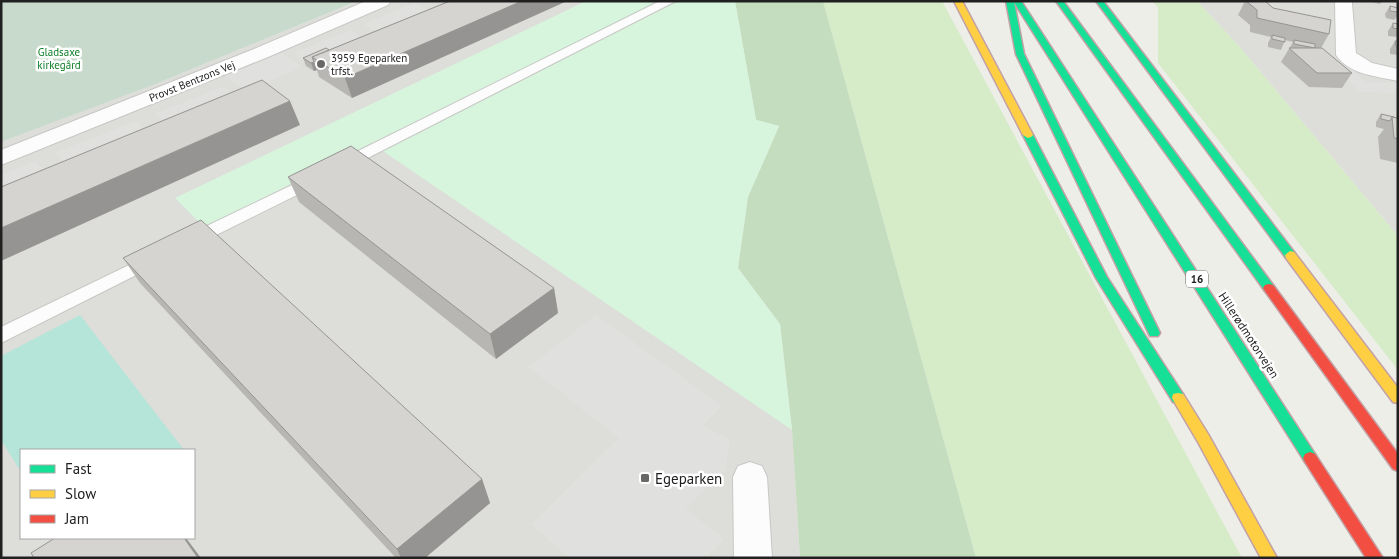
<svg xmlns="http://www.w3.org/2000/svg" width="1399" height="559" font-family="'PT Sans',sans-serif">
	<rect width="100%" height="100%" fill="#eeeee9"/>
	<!-- residential -->
	<g fill="#ddddda" fill-rule="evenodd">
		<path d="M357,1H735L780,324L792,430L800,558H1V142L153,85ZM21,450H194V538H21Z"/>
		<path d="M1197,1H1398V236L1239,46Z"/>
	</g>
	<!-- grass -->
	<g fill="#d6ebc8">
		<path d="M823,1H942L1242,558H976Z"/>
		<path d="M1152,1H1197L1239,46L1398,236V370L1158,63V7Z"/>
	</g>
	<!-- forest -->
	<path fill="#c5ddbf" d="M735,1H823L976,558H800L792,430L780,324L738,268L748,197L779,126L756,120Z"/>
	<!-- cemetery -->
	<path fill="#c8dacb" d="M1,1H357L153,85L1,142Z"/>
	<!-- park -->
	<path fill="#d7f4dc" d="M586,1H735L756,120L779,126L748,197L738,268L780,324L792,430L371,143L205,228L175,198Z"/>
	<!-- pitch -->
	<path fill="#b5e5d8" d="M80,315L184,450H21V472L1,440V356Z"/>
	<!-- parking -->
	<g fill="#e0e0de">
		<path d="M415,3L439,16L388,38L363,24Z"/>
		<path d="M351,30L374,45L318,69L293,53Z"/>
		<path d="M282,53L302,67L247,91L226,76Z"/>
		<path d="M1323,57L1339,58L1366,82L1398,83V93L1360,92Z"/>
		<path d="M224,86L246,103L175,133L154,114Z"/>
		<path d="M136,121L157,141L77,174L55,153Z"/>
		<path d="M36,161L56,183L1,206V175Z"/>
		<path d="M596,315L722,406L703,426L730,440L725,470L686,509L724,539L709,555L711,558H569L531,524L619,438L528,367Z"/>
	</g>
	<g fill="none" stroke-linecap="round" stroke-linejoin="round">
		<!-- lane casing -->
		<g stroke="#c7c7c5" stroke-width="2">
			<g id="lane">
				<path d="M660,1H676L346,169H334L332,166L334,163Z"/>
				<path d="M315,174L321,175L323,179L321,183L196,245L190,247L184,245L181,241L184,237Z"/>
				<path d="M154,253L160,255L163,259L160,263L1,343V327Z"/>
			</g>
		</g>
		<!-- street casing -->
		<g stroke="#c7c7c5" stroke-width="2">
			<g id="street">
				<path d="M366,1H391L388,5L268,57L1,165V150L254,49Z"/>
				<path d="M1335,1H1351L1352,3L1356,53L1372,63L1398,69V81C1376,76 1350,75 1336,55Z"/>
				<path d="M750,462L762,466L767,477L772,558H734L733,477L738,466Z"/>
			</g>
		</g>
		<!-- fast casing -->
		<g stroke="#c3a1a5" stroke-width="3">
			<g id="fast">
				<path d="M1006,1H1021L1315,454L1317,458L1315,462L1310,464L1305,462L1014,2L1024,54L1160,333L1158,336H1150L1016,54Z"/>
				<path d="M1056,1H1063L1273,285L1275,288L1273,291H1265Z"/>
				<path d="M1096,1H1103L1294,252L1295,255L1294,258H1286Z"/>
				<path d="M1028,132L1033,135L1107,277L1183,394L1184,398L1183,402L1178,403L1173,402L1096,278L1023,135Z"/>
			</g>
		</g>
		<!-- slow casing -->
		<g stroke="#c3a1a5" stroke-width="3">
			<g id="slow">
				<path d="M954,1H962L1033,135L1031,137L1028,138L1023,135Z"/>
				<path d="M1290,251L1294,252L1398,388V403L1393,402L1286,258L1285,255Z"/>
				<path d="M1178,393L1183,394L1208,434L1277,558H1261L1198,442L1172,398L1173,394Z"/>
			</g>
		</g>
		<!-- jam casing -->
		<g stroke="#c3a1a5" stroke-width="3">
			<g id="jam">
				<path d="M1269,284L1273,285L1398,454V471L1393,469L1265,291L1263,288L1265,285Z"/>
				<path d="M1310,452L1315,454L1383,558H1366L1305,462L1303,458L1305,454Z"/>
			</g>
		</g>
		<!-- lane -->
		<use href="#lane" fill="#fcfcfc" fill-rule="evenodd"/>
		<!-- street -->
		<use href="#street" fill="#fcfcfc" fill-rule="evenodd"/>
		<!-- fast -->
		<use href="#fast" fill="#16e098" fill-rule="evenodd"/>
		<!-- slow -->
		<use href="#slow" fill="#ffcf43" fill-rule="evenodd"/>
		<!-- jam -->
		<use href="#jam" fill="#f24e42" fill-rule="evenodd"/>
	</g>
	<!-- wall -->
	<g fill="#b7b6b3">
		<path d="M450,1H567L352,98L319,77L317,70L314,71L306,66L303,58L329,50Z"/>
		<path d="M1245,1H1265L1273,8L1329,34L1321,48L1352,73L1342,88L1309,87L1281,62L1293,42L1285,40L1281,50L1268,47V43L1271,37L1250,32V25L1238,15Z"/>
		<path d="M1368,1H1382L1380,4Z"/>
		<path d="M1390,6L1398,8V15L1394,20L1386,18L1385,14Z"/>
		<path d="M1393,23L1398,24V36L1397,37L1388,36V31Z"/>
		<path d="M1395,41H1398V55L1390,54V49Z"/>
		<path d="M1381,114L1398,118V163L1380,159L1378,137L1384,129L1376,127V122Z"/>
		<path d="M288,177L554,288L558,313L496,359L299,202Z"/>
		<path d="M123,258L482,479L490,503L425,558H396L140,283Z"/>
	</g>
	<!-- shaded-wall -->
	<g fill="#959492">
		<path d="M522,1H567L352,98L345,78Z"/>
		<path d="M314,62L317,70L314,71L311,63Z"/>
		<path d="M290,101L300,125L1,261V228Z"/>
		<path d="M554,288L558,313L496,359L490,334Z"/>
		<path d="M482,479L490,503L425,558H401L397,549Z"/>
		<path d="M184,538H186L201,558H198Z"/>
	</g>
	<!-- building -->
	<g fill="#d5d4d0" stroke="#959492">
		<path d="M450,1H522L345,78L312,57Z"/>
		<path d="M1246,1H1265L1273,8L1331,20L1329,34L1257,18V10Z"/>
		<path d="M1390,6L1398,8V12L1390,11Z"/>
		<path d="M1393,23L1398,24V29L1393,28Z"/>
		<path d="M1272,35L1285,38V42L1272,39Z"/>
		<path d="M1294,40L1315,44V48L1294,44Z"/>
		<path d="M1395,41H1398V47L1396,46Z"/>
		<path d="M326,48L329,50L312,57L314,62L311,63L303,58Z"/>
		<path d="M1289,48H1322L1352,73H1317Z"/>
		<path d="M262,80L290,101L1,228V187Z"/>
		<path d="M1381,114L1394,117H1392L1390,121L1381,119Z"/>
		<path d="M1392,117L1398,118V139L1394,138Z"/>
		<path d="M351,146L554,288L490,334L288,177Z"/>
		<path d="M201,220L482,479L397,549L123,258Z"/>
		<path d="M55,538H184L198,558H34L31,553Z"/>
	</g>
	<!-- markers -->
	<g fill="#686866" stroke="#fff" stroke-width="2">
		<circle cx="321" cy="64" r="5"/>
		<rect x="640" y="473" width="10" height="10" rx="2.5"/>
	</g>
	<g text-anchor="middle" dominant-baseline="central" stroke-width="5" stroke-linejoin="round" paint-order="stroke">
		<!-- far-park labels -->
		<g font-size="11" fill="#0d7f28" stroke="#fff">
			<text x="59" y="52">Gladsaxe<tspan x="59" dy="13">kirkegård</tspan></text>
		</g>
		<!-- far-poi labels -->
		<g font-size="11" fill="#202020" stroke="#fff" text-anchor="start">
			<text x="331" y="58">3959 Egeparken<tspan x="331" dy="13">trfst.</tspan></text>
		</g>
		<!-- far-street labels -->
		<g font-size="11" fill="#202020" stroke="#fff">
			<text transform="translate(192 81) rotate(-22)">Provst Bentzons Vej</text>
		</g>
		<!-- shield labels -->
		<rect fill="#fff" stroke="#636363" stroke-width="1" x="1186" y="270.5" width="22" height="17" rx="4"/>
		<g font-size="11" font-weight="bold" fill="#202020">
			<text x="1197" y="279">16</text>
		</g>
		<!-- street labels -->
		<g font-size="12" fill="#202020" stroke="#fff">
			<text transform="translate(1249 335) rotate(57)">Hillerødmotorvejen</text>
		</g>
		<!-- near-poi labels -->
		<g font-size="15" fill="#202020" stroke="#fff" text-anchor="start">
			<text x="655" y="478">Egeparken</text>
		</g>
	</g>
	<!-- border -->
	<rect width="1399" height="559" fill="none" stroke="#202020" stroke-width="5"/>
	<!-- legend -->
	<rect x="20" y="449" width="175" height="90" fill="#ffffff" stroke="#a6a6a6"/>
	<rect x="30" y="465" width="25" height="8" fill="#16e098" stroke="#a6a6a6"/>
	<text x="65" y="474" font-size="15" fill="#202020">Fast</text>
	<rect x="30" y="490" width="25" height="8" fill="#ffcf43" stroke="#a6a6a6"/>
	<text x="65" y="499" font-size="15" fill="#202020">Slow</text>
	<rect x="30" y="515" width="25" height="8" fill="#f24e42" stroke="#a6a6a6"/>
	<text x="65" y="524" font-size="15" fill="#202020">Jam</text>
</svg>
